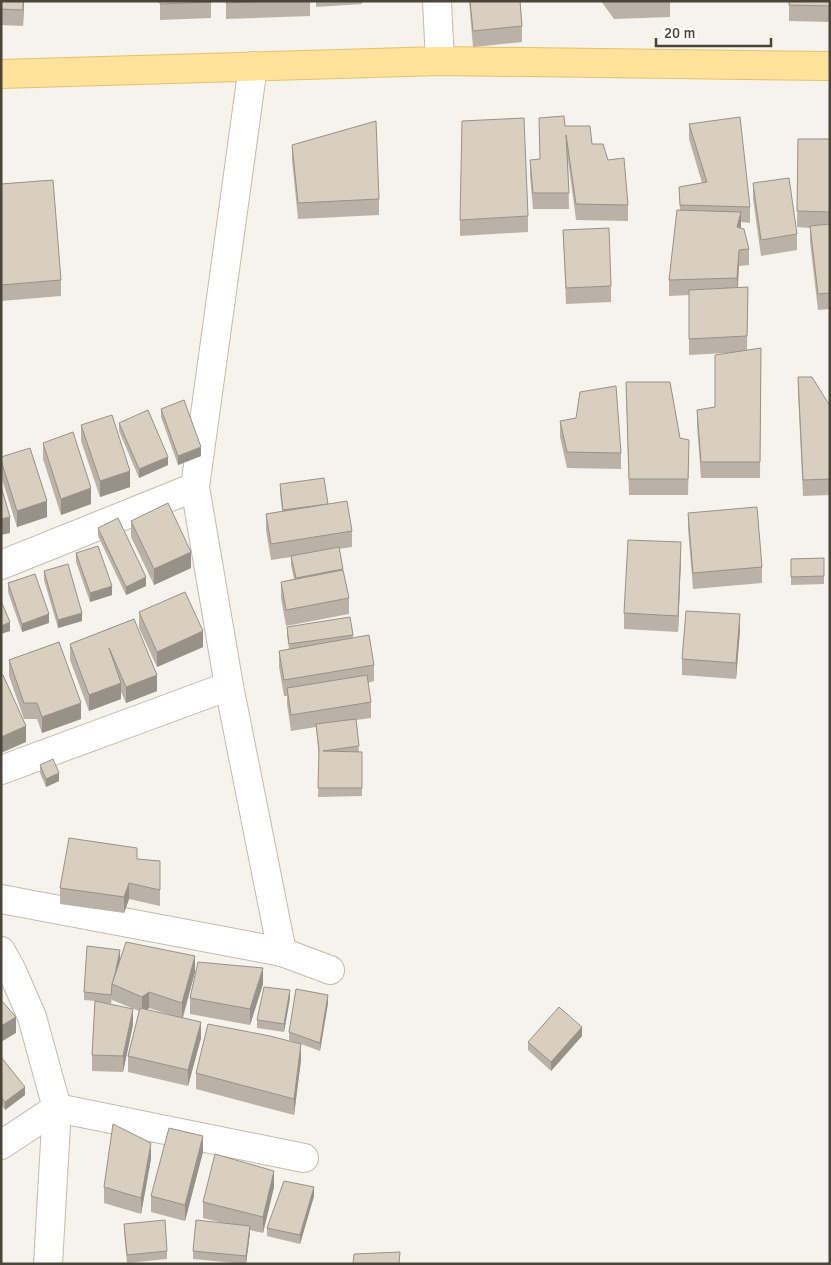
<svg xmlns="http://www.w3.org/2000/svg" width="831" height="1265" font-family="Signika,sans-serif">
	<rect width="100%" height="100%" fill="#f6f3ec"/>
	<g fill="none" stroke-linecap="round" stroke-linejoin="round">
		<!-- minor casing -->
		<g stroke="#c2bbae" stroke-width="30">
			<g id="minor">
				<path d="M437,1L440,61"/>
				<path d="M195,487L253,66"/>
				<path d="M1,565L195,487L229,686L282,952"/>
				<path d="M1,770L229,686"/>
				<path d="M1,899L282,952L330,970"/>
				<path d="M1,951L12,971L32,1017L57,1108L48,1264"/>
				<path d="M1,1145L57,1108L304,1158"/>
			</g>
		</g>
		<!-- major casing -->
		<g stroke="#e6c16a" stroke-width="30">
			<path id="major" d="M1,74L440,61L830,66"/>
		</g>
		<!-- minor -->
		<use href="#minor" stroke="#fff" stroke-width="28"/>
		<!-- major -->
		<use href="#major" stroke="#ffe39c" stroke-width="28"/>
	</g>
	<!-- wall -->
	<g fill="#bab2a6" fill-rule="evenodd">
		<path d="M1,1H24L23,26L1,25Z"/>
		<path d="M160,1H211V18L160,20Z"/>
		<path d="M226,1H310V16L226,19Z"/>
		<path d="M316,1H362V4L316,7Z"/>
		<path d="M469,1H520L522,26V42L473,47Z"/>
		<path d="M601,1H670V17L614,19Z"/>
		<path d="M789,1H830V22L789,21Z"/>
		<path d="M689,124L750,207V223L741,222V228L749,249V265L739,266L738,287H748L747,350L761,348L760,478H701L697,426V410L715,407L726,353L689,355V295L669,296V280L680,210L679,187L702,183L689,139Z"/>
		<path d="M565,126L592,144L608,160L628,205V221L576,220L568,160L569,209H533L530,176V160L540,159Z"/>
		<path d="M798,139H830V309L818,310L810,242V228L797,227Z"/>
		<path d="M292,145L379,199V215L298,219L292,160Z"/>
		<path d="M753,183L797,234V250L761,256L753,199Z"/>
		<path d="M1,184L61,280V296L1,301Z"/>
		<path d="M528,216V232L460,236V220Z"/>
		<path d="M563,230L611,286V302L566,304Z"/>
		<path d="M798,377L830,406V495L803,496L798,393Z"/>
		<path d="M626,382L680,438L689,456L688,495H629Z"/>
		<path d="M161,409L201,456L178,465L161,417Z"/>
		<path d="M560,421L621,453V469L567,468L560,437Z"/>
		<path d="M119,423L168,465L139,478L119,431Z"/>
		<path d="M81,425L130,487L100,497L81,441Z"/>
		<path d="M43,443L91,504L61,515L43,459Z"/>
		<path d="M1,457L47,517L17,527L1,476Z"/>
		<path d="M280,484L328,504L352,531V547L339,549L343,570L349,598V614L286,626L281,598V582L294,579L291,565V557L271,560L266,530V514L282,511L280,493Z"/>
		<path d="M688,513L762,567V583L693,589L688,529Z"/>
		<path d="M131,521L191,568L154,585L131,537Z"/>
		<path d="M98,528L146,586L126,595L98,536Z"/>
		<path d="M76,553L112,595L90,602L76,562Z"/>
		<path d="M681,558L678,632L624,629V613Z"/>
		<path d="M824,558V584L791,585V559Z"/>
		<path d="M44,571L82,621L58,628L44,580Z"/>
		<path d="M8,583L49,623L22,632L8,592Z"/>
		<path d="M139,612L203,647L157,667L139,628Z"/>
		<path d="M134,619L157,691L126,703L121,692V699L89,711L70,660V644Z"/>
		<path d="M287,627L353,635V638L374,665V681L368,683L371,702V718L356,720L359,752H362V796L318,797L319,757L316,727L291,731L287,704V696H284L279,667V651L289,649L287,635Z"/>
		<path d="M740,630L736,679L682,675V659Z"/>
		<path d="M9,660L81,719L42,733L37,719H24L9,676Z"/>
		<path d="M40,765L59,781L46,787L40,773Z"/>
		<path d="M137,859L160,861V906L129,899L124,913L60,904V888Z"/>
		<path d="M120,959L119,962L195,972L183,1018L201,1038L188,1086L128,1072V1056L139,1011L112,1000V998L111,1004L97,1002L133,1025L123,1072L92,1071V1055L95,1001L84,1000V992ZM149,1008L174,1016L147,1010Z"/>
		<path d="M263,984L250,1025L190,1014V998Z"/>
		<path d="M290,998L284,1032L257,1028V1020Z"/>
		<path d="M328,1003L320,1051L301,1044V1060L294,1115L196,1089V1073L300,1044L289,1040V1032Z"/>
		<path d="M582,1036L551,1071L528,1050V1042Z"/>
		<path d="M1,1057L25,1095L5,1110L2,1106V1114H1Z"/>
		<path d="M203,1152L185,1221L151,1212V1196Z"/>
		<path d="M151,1159L141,1214L104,1203V1187Z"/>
		<path d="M274,1187L263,1233L250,1230L246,1264L193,1259V1251L223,1223L203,1218V1202Z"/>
		<path d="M314,1196L300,1244L267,1236V1228Z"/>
		<path d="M124,1224L167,1251V1259L127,1263L124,1232Z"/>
	</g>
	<!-- shaded-wall -->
	<g fill="#979187">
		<path d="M23,1H24L23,26Z"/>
		<path d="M741,212V228L737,227Z"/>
		<path d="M739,250V266L737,294V278Z"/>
		<path d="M201,447V456L178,465V456Z"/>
		<path d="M168,457V465L139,478V469Z"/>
		<path d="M130,471V487L100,497V481Z"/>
		<path d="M91,488V504L61,515V499Z"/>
		<path d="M47,501V517L17,527V511Z"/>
		<path d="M10,517V533L1,535V519Z"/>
		<path d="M681,542V558L678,632V616Z"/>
		<path d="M191,552V568L154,585V569Z"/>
		<path d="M146,577V586L126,595V587Z"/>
		<path d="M112,586V595L90,602V593Z"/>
		<path d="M82,613V621L58,628V620Z"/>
		<path d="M49,614V623L22,632V624Z"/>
		<path d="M740,614V630L736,679V663Z"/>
		<path d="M10,622V631L1,634V626Z"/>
		<path d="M203,631V647L157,667V652Z"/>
		<path d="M157,675V691L126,703V687Z"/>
		<path d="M121,683V699L89,711V695Z"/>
		<path d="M81,703V719L42,733V717Z"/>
		<path d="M26,726V742L1,753V737Z"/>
		<path d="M59,773V781L46,787V779Z"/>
		<path d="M129,883V899L124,913V897Z"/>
		<path d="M120,950V959L115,985L113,984Z"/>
		<path d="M195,956V972L182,1019V1003Z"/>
		<path d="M263,968V984L250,1025V1009Z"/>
		<path d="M290,990V998L284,1032V1024Z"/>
		<path d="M149,992V1008L142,1013V997Z"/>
		<path d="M328,995V1003L320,1051V1043Z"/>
		<path d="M133,1009V1025L123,1072V1056Z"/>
		<path d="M16,1017V1033L1,1042V1026Z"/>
		<path d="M201,1022V1038L188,1086V1070Z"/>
		<path d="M582,1027V1036L551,1071V1062Z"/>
		<path d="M301,1044V1060L294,1115V1099Z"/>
		<path d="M25,1087V1095L5,1110V1102Z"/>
		<rect x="1" y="1098" width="1" height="16"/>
		<path d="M203,1136V1152L185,1221V1205Z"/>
		<path d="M151,1143V1159L141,1214V1198Z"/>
		<path d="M274,1171V1187L263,1233V1217Z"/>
		<path d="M314,1187V1196L300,1244V1235Z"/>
		<path d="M250,1226V1234L246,1264V1256Z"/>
	</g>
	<!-- building -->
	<g fill="#d8cfc1" stroke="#979187">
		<path d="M1,1H23V10L1,9Z"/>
		<path d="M160,1H211V2L160,4Z"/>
		<path d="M226,1H272L226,3Z"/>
		<path d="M470,1H520L522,26L473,31Z"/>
		<path d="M789,1H830V6L789,5Z"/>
		<path d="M564,116L565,126H590L592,144H603L608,160L624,158L628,205L576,204L566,135L569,193H533L530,160L540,159L539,118Z"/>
		<path d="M740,117L750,207L680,205L679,187L707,182L689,124Z"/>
		<path d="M524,118L528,216L460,220L462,121Z"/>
		<path d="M376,121L379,199L298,203L292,145Z"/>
		<path d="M798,139H830V212L797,211Z"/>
		<path d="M789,178L797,234L761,240L753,183Z"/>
		<path d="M53,180L61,280L1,285V184Z"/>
		<path d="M677,210L741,212L737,227L744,229L749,249L739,250L737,278L669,280Z"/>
		<path d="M830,224V293L818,294L810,226Z"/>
		<path d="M609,228L611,286L566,288L563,230Z"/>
		<path d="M748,287L747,336L689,339V290Z"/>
		<path d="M761,348L760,462H701L697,410L715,407V355Z"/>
		<path d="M798,377H812L830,406V479L803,480Z"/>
		<path d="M626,382H670L680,438L689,440L688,479H629Z"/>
		<path d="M616,386L621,453L567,452L560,421L576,418L580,392Z"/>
		<path d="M184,400L201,447L178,456L161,409Z"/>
		<path d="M148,410L168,457L139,469L119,423Z"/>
		<path d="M112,415L130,471L100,481L81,425Z"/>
		<path d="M73,432L91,488L61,499L43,443Z"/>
		<path d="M30,448L47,501L17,511L1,460V457Z"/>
		<path d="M324,478L328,504L283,510L280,484Z"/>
		<path d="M1,486L10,517L1,519Z"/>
		<path d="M347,501L352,531L271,544L266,514Z"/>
		<path d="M168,503L191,552L154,569L131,521Z"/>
		<path d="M757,507L762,567L693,573L688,513Z"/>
		<path d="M118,518L146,577L126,587L98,528Z"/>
		<path d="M628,540L681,542L678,616L624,613Z"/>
		<path d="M98,546L112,586L90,593L76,553Z"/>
		<path d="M339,547L343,569L296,578L291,556Z"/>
		<path d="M824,558V576L791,577V559Z"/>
		<path d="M68,564L82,613L58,620L44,571Z"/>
		<path d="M343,570L349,598L286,610L281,582Z"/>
		<path d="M35,574L49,614L22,624L8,583Z"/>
		<path d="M185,592L203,631L157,652L139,612Z"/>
		<path d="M1,601L10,622L1,626Z"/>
		<path d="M686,611L740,614L736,663L682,659Z"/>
		<path d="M350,617L353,635L289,644L287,627Z"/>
		<path d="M134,619L157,675L126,687L109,648L121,683L89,695L70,644Z"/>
		<path d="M369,635L374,665L284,680L279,651Z"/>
		<path d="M59,642L81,703L42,717L37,703H24L9,660Z"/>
		<path d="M3,675L26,726L1,737V676Z"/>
		<path d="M367,675L371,702L291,715L287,688Z"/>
		<path d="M356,719L359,746L323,751L362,752V788H318L319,750L316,724Z"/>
		<path d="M53,759L59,773L46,779L40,765Z"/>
		<path d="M69,838L137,848V859L160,861V890L129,883L124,897L60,888Z"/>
		<path d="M126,942L195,956L182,1003L149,992L142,997L112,984Z"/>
		<path d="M87,946L120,950L115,974L112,984L111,995L84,992Z"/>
		<path d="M198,962L263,968L250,1009L190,998Z"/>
		<path d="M264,987L290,990L284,1024L257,1020Z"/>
		<path d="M296,989L328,995L320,1043L289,1032Z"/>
		<path d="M1,1000L16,1017L1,1026Z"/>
		<path d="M95,1001L133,1009L123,1056L92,1055Z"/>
		<path d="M559,1007L582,1027L551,1062L528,1042Z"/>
		<path d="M140,1008L201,1022L188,1070L128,1056Z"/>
		<path d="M208,1024L270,1036L301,1044L294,1099L196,1073Z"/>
		<path d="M1,1057L25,1087L5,1102L1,1097Z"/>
		<path d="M113,1124L151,1143L141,1198L104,1187Z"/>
		<path d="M169,1128L203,1136L185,1205L151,1196Z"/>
		<path d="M215,1154L274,1171L263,1217L203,1202Z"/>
		<path d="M284,1181L314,1187L300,1235L267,1228Z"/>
		<path d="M165,1220L167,1251L127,1255L124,1224Z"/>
		<path d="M196,1220L250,1226L246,1256L193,1251Z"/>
		<path d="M400,1252L399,1264H353L354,1254Z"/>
	</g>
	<!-- border -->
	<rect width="831" height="1265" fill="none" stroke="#4b4439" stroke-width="5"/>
	<!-- scale -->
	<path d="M656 38v8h115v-8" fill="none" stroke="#4b4439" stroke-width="2.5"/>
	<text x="664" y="38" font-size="15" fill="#4b4439" stroke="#ffffff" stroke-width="4" paint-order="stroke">20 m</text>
</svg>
